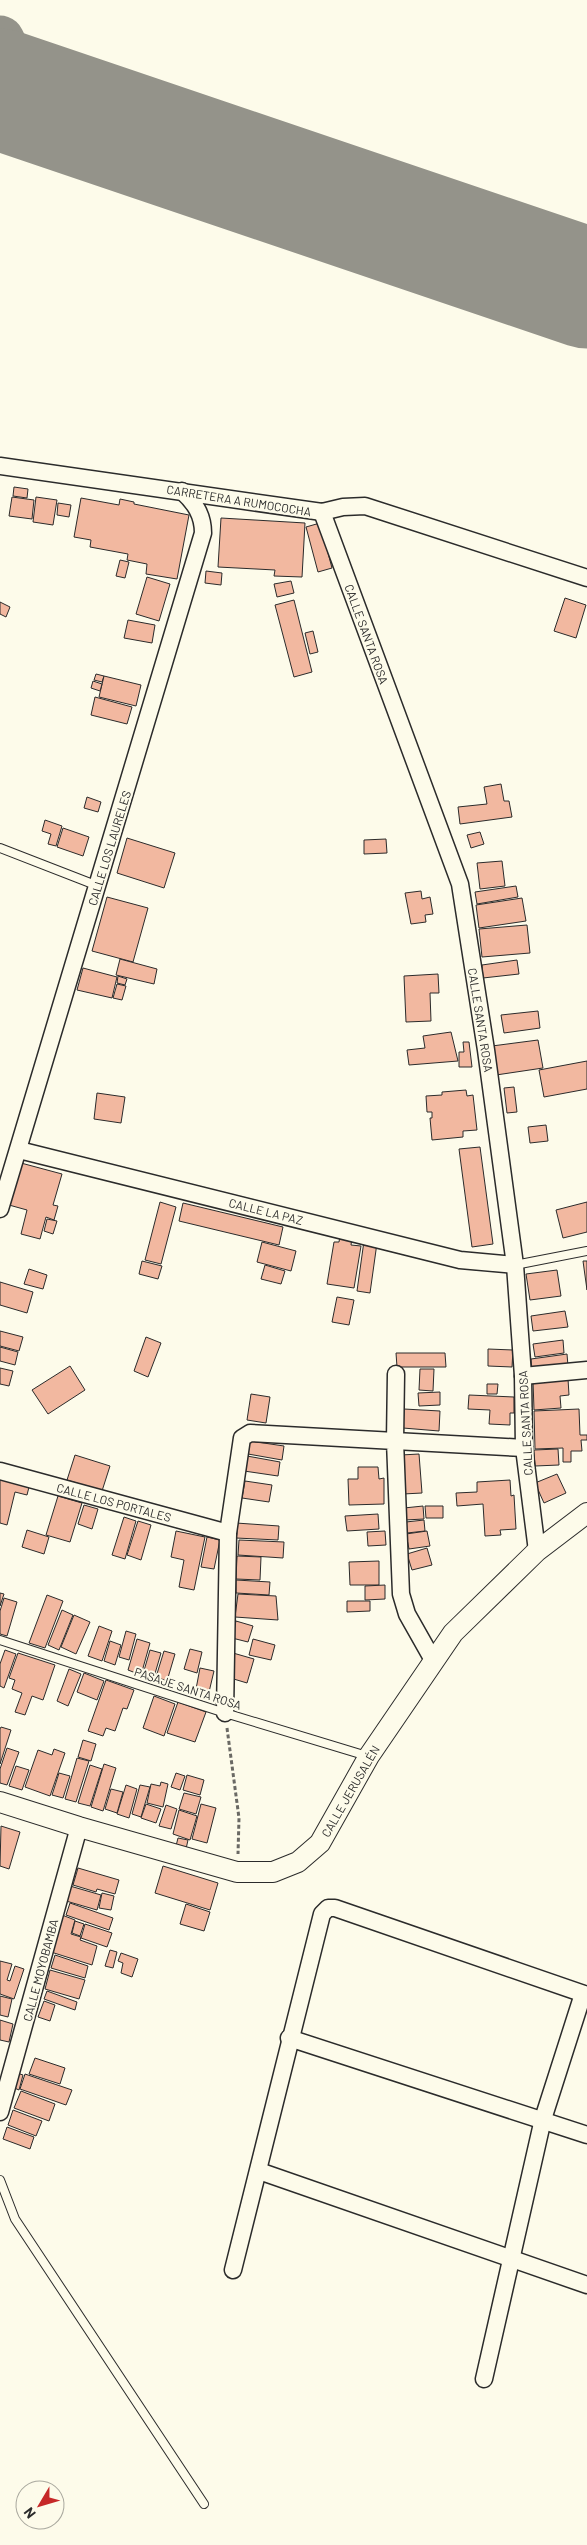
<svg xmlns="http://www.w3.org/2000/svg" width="587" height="2545" font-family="Barlow,sans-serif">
	<rect width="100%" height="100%" fill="#fdfbea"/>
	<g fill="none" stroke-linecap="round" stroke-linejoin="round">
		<!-- taxiway -->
		<path stroke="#94938a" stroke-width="49" d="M0,40C12,65 25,88 48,105"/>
		<!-- runway -->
		<path stroke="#94938a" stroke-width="121" d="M0,89L587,288"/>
	</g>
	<!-- building -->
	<g fill="#f2b8a0" stroke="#2b2b2b">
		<path d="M14,487L28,489L27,498L13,496Z"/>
		<path d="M12,497L34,500L32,519L9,516Z"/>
		<path d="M36,497L57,500L53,525L33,522Z"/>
		<path d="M81,498L119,505L120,499L134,502V504L189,515L177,579L146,574L147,564L127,560L128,554L90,547L91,540L74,537Z"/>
		<path d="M58,503L71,505L69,517L57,515Z"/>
		<path d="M221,518L305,523L302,577L274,576L275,570L218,567Z"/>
		<path d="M320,523L332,568L318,572L306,527Z"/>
		<path d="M120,560L129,562L125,578L116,576Z"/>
		<path d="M206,571L222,573L221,585L205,583Z"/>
		<path d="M147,577L170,584L159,621L136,614Z"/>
		<path d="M291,581L294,593L277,597L274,584Z"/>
		<path d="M565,598L586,605L576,638L554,631Z"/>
		<path d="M294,600L312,672L294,677L275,605Z"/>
		<path d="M0,602L10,607L6,617L0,614Z"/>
		<path d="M128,620L155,625L152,643L124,638Z"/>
		<path d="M313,631L318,652L310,654L305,633Z"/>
		<path d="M96,674L104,676L102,682L94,680Z"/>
		<path d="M104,676L141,685L136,706L99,697Z"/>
		<path d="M93,681L102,684L100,691L91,688Z"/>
		<path d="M95,697L132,707L127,724L91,715Z"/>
		<path d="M501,784L504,801H509L512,817L460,824L458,807L487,804L484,787Z"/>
		<path d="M87,797L101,802L98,812L84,808Z"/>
		<path d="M45,820L62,826L56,846L48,844L51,834L42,831Z"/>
		<path d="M63,828L89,837L83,856L57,847Z"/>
		<path d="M480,832L484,844L471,848L467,835Z"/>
		<path d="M127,838L175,853L164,888L117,873Z"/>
		<path d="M386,839L387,853L364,854V840Z"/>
		<path d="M502,861L505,886L480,889L477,863Z"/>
		<path d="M516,886L518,897L477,904L475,892Z"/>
		<path d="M421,891L422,899L430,897L433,914L425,915L426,922L411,924L405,893Z"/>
		<path d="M107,897L148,908L133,962L92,951Z"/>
		<path d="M522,898L526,921L479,928L476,905Z"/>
		<path d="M527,925L530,953L482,957L479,929Z"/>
		<path d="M120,959L157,969L154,984L116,975Z"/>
		<path d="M517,960L519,974L483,978L482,965Z"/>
		<path d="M83,968L117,977L112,998L77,990Z"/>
		<path d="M438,974L439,993H430L431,1021L406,1022L404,976Z"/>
		<path d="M118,976L127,979L125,985L117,983Z"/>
		<path d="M117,984L126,986L122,1000L113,998Z"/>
		<path d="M538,1011L540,1028L504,1033L501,1015Z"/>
		<path d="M451,1032L458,1061L409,1065L407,1050L425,1048L423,1036Z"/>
		<path d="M538,1040L543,1068L496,1075L492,1046Z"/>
		<path d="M463,1042H469L472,1067H459V1052H464Z"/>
		<path d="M587,1061V1089L544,1097L539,1070Z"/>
		<path d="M514,1087L517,1112L507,1113L504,1088Z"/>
		<path d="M466,1090L467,1096L473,1095L477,1130L463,1131V1137L432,1140L430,1118H432V1112H427L426,1096L442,1095V1092Z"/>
		<path d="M97,1093L125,1097L121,1123L94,1119Z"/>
		<path d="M546,1125L548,1141L530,1143L528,1127Z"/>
		<path d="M480,1147L493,1244L472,1247L459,1149Z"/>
		<path d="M21,1163L62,1174L53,1205L58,1206L54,1220L46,1217L40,1239L21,1234L27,1210L9,1205Z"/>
		<path d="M160,1202L176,1207L161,1264L145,1260Z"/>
		<path d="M587,1202V1232L563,1238L556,1210Z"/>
		<path d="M183,1203L283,1227L279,1245L179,1221Z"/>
		<path d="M47,1219L57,1221L53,1234L44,1231Z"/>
		<path d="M340,1236L352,1238L351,1245L361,1246L354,1288L327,1284L334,1242H339Z"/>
		<path d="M364,1241L377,1243L370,1293L357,1291Z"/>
		<path d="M262,1242L296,1251L291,1271L257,1262Z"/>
		<path d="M142,1261L162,1266L158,1279L139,1274Z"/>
		<path d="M583,1261H587V1290Z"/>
		<path d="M265,1265L285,1271L281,1284L261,1279Z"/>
		<path d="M29,1269L47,1275L43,1289L24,1284Z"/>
		<path d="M557,1270L561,1296L530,1300L526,1274Z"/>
		<path d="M0,1282L33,1292L27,1313L0,1305Z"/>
		<path d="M337,1297L354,1300L349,1325L332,1322Z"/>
		<path d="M565,1311L568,1327L533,1331L531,1316Z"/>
		<path d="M0,1331L23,1337L19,1351L0,1346Z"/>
		<path d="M146,1337L161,1343L148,1377L134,1371Z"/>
		<path d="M563,1340L564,1353L535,1357L533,1344Z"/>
		<path d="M0,1347L18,1352L15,1365L0,1361Z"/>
		<path d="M488,1349L513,1350L512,1367L488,1366Z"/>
		<path d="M396,1353H445L446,1367H397Z"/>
		<path d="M567,1354L568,1366L532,1371L531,1359Z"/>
		<path d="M70,1366L85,1390L48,1414L32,1390Z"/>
		<path d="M0,1368L13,1371L9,1386L0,1384Z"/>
		<path d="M420,1369H434L433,1391L419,1390Z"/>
		<path d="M568,1379L569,1395L560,1396L561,1408L534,1410L533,1381Z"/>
		<path d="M487,1384H498L497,1394H487Z"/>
		<path d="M440,1392V1405L419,1406L418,1393Z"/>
		<path d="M251,1394L270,1397L266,1423L247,1420Z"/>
		<path d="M469,1395L514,1397V1413H510V1425L489,1424L490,1410L468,1409Z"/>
		<path d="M404,1409L440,1411L439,1431L403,1428Z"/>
		<path d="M579,1409L580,1435H587V1440H581L582,1451H571V1462H563V1448L535,1449L534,1411Z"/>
		<path d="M250,1441L284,1446L282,1460L248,1454Z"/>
		<path d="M558,1449L559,1465L535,1466L534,1450Z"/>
		<path d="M419,1454L422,1493L403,1494L401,1455Z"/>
		<path d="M75,1455L110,1466L102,1491L67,1480Z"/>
		<path d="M247,1456L280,1462L278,1476L244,1471Z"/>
		<path d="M358,1467H378L379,1479L384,1478V1504L349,1505L348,1479H358Z"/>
		<path d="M557,1474L566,1493L544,1503L535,1483Z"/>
		<path d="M0,1479L29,1487L27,1495L15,1492L7,1525L0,1523Z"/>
		<path d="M510,1480L511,1496L514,1495L516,1529L500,1530L501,1535L485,1536L483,1504L457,1506L456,1493L477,1492V1482Z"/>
		<path d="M245,1481L272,1485L269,1502L242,1498Z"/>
		<path d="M58,1496L82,1503L70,1542L46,1535Z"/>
		<path d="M84,1505L98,1509L92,1529L78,1524Z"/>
		<path d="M423,1506L424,1519L405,1520L404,1508Z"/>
		<path d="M425,1506H443V1518H426Z"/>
		<path d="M378,1514L379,1529L347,1531L345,1516Z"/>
		<path d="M124,1517L136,1521L125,1559L112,1555Z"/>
		<path d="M424,1520L425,1531L407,1533L406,1522Z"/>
		<path d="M138,1521L151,1525L141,1560L127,1555Z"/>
		<path d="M236,1523L279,1526L278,1540L236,1538Z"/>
		<path d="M27,1530L49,1537L44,1554L22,1547Z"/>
		<path d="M176,1531L205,1537L194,1590L179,1587L184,1560L171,1557Z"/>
		<path d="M385,1531L386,1545L368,1546L367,1532Z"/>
		<path d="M427,1531L430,1546L409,1549L406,1534Z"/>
		<path d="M207,1537L220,1540L214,1569L201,1567Z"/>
		<path d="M239,1540L284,1542L283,1558L238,1555Z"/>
		<path d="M427,1548L432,1565L412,1570L407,1554Z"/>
		<path d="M237,1556L261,1557L260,1580L236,1579Z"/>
		<path d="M379,1561V1585H350L349,1562Z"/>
		<path d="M236,1580L270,1582L269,1595L236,1593Z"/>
		<path d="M385,1585V1599L365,1600V1586Z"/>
		<path d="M0,1593L4,1594L0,1606Z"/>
		<path d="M238,1594L276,1596L278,1620L235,1617Z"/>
		<path d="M47,1595L63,1601L45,1648L29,1643Z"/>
		<path d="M4,1598L17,1602L7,1636L0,1634V1611Z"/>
		<path d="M347,1601H370V1611L347,1612Z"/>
		<path d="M62,1610L73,1615L59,1650L48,1645Z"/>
		<path d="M74,1615L90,1622L76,1654L61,1647Z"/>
		<path d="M236,1621L253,1626L248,1642L232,1638Z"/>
		<path d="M99,1626L112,1631L102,1661L88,1656Z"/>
		<path d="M126,1631L136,1634L129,1660L119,1657Z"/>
		<path d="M137,1639L150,1643L141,1675L128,1670Z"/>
		<path d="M253,1639L275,1645L271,1660L249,1655Z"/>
		<path d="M110,1641L121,1645L115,1665L104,1661Z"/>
		<path d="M190,1649L202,1652L197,1673L184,1669Z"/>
		<path d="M5,1650L16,1654L4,1688L0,1686V1664Z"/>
		<path d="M150,1650L161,1653L154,1677L143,1674Z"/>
		<path d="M164,1651L175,1654L167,1681L156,1677Z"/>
		<path d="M18,1653L55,1665L43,1700L32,1696L25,1715L15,1712L22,1693L12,1689L15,1680L9,1678Z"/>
		<path d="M233,1653L254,1659L247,1683L227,1677Z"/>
		<path d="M200,1668L214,1671L209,1692L196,1689Z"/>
		<path d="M69,1669L81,1674L68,1706L57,1701Z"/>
		<path d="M84,1673L104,1681L97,1700L77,1692Z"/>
		<path d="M106,1680L134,1690L127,1709L123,1708L115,1731L106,1728L103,1736L88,1731Z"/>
		<path d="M154,1696L175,1704L164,1736L143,1728Z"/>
		<path d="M178,1702L206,1712L195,1742L167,1733Z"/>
		<path d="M1,1727L11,1730L0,1764V1729Z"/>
		<path d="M83,1740L96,1744L91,1761L78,1757Z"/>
		<path d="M7,1748L19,1752L7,1785L0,1783V1769Z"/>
		<path d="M54,1749L65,1753L50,1796L25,1787L38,1750L52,1755Z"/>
		<path d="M77,1758L89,1761L76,1802L65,1799Z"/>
		<path d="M104,1764L116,1768L103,1811L91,1807Z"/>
		<path d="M90,1765L102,1769L90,1806L78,1803Z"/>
		<path d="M16,1766L29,1770L22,1790L9,1786Z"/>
		<path d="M59,1773L70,1776L63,1798L52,1795Z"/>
		<path d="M176,1773L185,1776L180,1790L171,1787Z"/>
		<path d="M187,1775L204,1780L200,1795L183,1790Z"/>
		<path d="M161,1782L168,1784L163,1807L147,1803L151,1784L160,1786Z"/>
		<path d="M126,1785L137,1789L129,1818L117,1814Z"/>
		<path d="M140,1785L150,1787L141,1817L132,1814Z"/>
		<path d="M111,1789L123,1792L117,1813L105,1809Z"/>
		<path d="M184,1793L201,1797L196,1814L179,1809Z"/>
		<path d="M146,1804L161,1809L156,1823L141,1818Z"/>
		<path d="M201,1804L216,1808L207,1843L192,1839Z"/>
		<path d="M166,1805L177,1809L171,1829L159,1826Z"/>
		<path d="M179,1810L197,1816L190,1840L173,1834Z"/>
		<path d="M1,1826L20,1832L9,1869L0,1866Z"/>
		<path d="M178,1838L188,1840L186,1849L176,1846Z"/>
		<path d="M163,1866L218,1883L210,1910L155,1893Z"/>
		<path d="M78,1868L119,1880L115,1894L97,1889L96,1892L73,1885Z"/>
		<path d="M70,1886L101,1895L97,1910L66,1901Z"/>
		<path d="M102,1893L114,1896L111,1910L99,1908Z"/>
		<path d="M70,1903L113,1918L109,1930L66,1915Z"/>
		<path d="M186,1904L210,1912L204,1931L180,1924Z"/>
		<path d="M62,1915L75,1920L71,1934L81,1937L80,1940L97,1946L92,1965L51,1952Z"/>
		<path d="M75,1921L84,1924L80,1936L72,1933Z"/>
		<path d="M85,1924L112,1933L107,1947L81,1938Z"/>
		<path d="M110,1950L117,1952L113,1968L105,1966Z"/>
		<path d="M121,1953L138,1959L132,1977L121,1973L123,1963L118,1961Z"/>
		<path d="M55,1955L88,1966L85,1978L51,1968Z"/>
		<path d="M0,1961L12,1964L7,1980L10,1981L15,1966L24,1969L14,1999L0,1994Z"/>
		<path d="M50,1970L85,1980L79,1999L45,1989Z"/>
		<path d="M47,1991L77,2002L75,2010L44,1999Z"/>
		<path d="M0,1996L12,1999L8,2017L0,2015Z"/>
		<path d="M44,2001L55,2005L50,2021L38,2017Z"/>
		<path d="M0,2020L13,2024L9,2042L0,2040Z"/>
		<path d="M35,2058L65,2068L60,2084L29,2074Z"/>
		<path d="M17,2073L23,2075L19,2090L12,2087Z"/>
		<path d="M25,2074L72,2090L66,2105L20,2089Z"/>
		<path d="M21,2091L55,2104L49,2121L14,2108Z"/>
		<path d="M13,2110L42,2121L36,2136L8,2125Z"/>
		<path d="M7,2127L34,2137L30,2149L3,2139Z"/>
	</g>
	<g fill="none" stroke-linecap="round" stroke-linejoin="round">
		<!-- service casing -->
		<g stroke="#2b2b2b" stroke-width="10">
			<g id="service">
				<path d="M0,848L98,886"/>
				<path d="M515,1265L587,1251"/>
				<path d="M0,1640L225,1713L367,1756"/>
				<path d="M0,2180L15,2219L204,2504"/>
			</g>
		</g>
		<!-- minor casing -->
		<g stroke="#2b2b2b" stroke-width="19">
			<g id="minor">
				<path d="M0,466L322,512L343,507L365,506L587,578"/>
				<path d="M322,512L460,884L486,1050L515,1265L523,1376L524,1448L537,1551"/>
				<path d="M19,1150L460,1260L515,1265"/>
				<path d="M0,1209L203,533C203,515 195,503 182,491"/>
				<path d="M396,1374L395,1441L524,1448"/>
				<path d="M523,1376L587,1370"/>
				<path d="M0,1471L228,1533"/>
				<path d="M225,1713L228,1533L242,1438L250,1433L395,1441L401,1594L407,1614L433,1660"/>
				<path d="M289,2038L587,2135"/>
				<path d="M0,2112L79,1827"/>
				<path d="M259,2171L587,2285"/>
				<path d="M233,2270L322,1914L328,1908H335L587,1995"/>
				<path d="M484,2379L543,2119L583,1994"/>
			</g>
		</g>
		<!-- tertiary casing -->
		<g stroke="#2b2b2b" stroke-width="22">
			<path id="tertiary" d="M0,1802L79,1827L237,1872H273L298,1862L320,1843L369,1756L453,1633L537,1551L587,1513"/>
		</g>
		<!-- path -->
		<path stroke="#6a6964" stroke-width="3" stroke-dasharray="4 2.5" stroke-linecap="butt" d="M227,1728L239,1818L238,1854"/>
		<!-- service -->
		<use href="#service" stroke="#fdfbea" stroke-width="8"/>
		<!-- minor -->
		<use href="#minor" stroke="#fdfbea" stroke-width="16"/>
		<!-- tertiary -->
		<use href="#tertiary" stroke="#fdfbea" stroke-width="20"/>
	</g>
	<g text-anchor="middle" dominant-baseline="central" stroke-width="4" stroke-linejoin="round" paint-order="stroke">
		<!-- street labels -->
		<g font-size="12" fill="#2b2b2b" stroke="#fdfbea">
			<text transform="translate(239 500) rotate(9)">CARRETERA A RUMOCOCHA</text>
			<text transform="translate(367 634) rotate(70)">CALLE SANTA ROSA</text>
			<text transform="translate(109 848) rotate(-73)">CALLE LOS LAURELES</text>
			<text transform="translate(481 1020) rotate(81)">CALLE SANTA ROSA</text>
			<text transform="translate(266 1211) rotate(14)">CALLE LA PAZ</text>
			<text transform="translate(525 1423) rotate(-93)">CALLE SANTA ROSA</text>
			<text transform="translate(114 1502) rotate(15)">CALLE LOS PORTALES</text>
			<text transform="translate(188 1688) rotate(18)">PASAJE SANTA ROSA</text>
			<text transform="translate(350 1791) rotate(-60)">CALLE JERUSALÉN</text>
			<text transform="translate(40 1970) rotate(-75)">CALLE MOYOBAMBA</text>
		</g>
	</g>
	<!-- north arrow -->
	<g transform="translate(40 2505) rotate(232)"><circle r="24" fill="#fdfbea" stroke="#a9a89e"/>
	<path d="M0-4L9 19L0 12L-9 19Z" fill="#c62828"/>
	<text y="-8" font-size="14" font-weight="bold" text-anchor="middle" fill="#2b2b2b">N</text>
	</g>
</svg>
